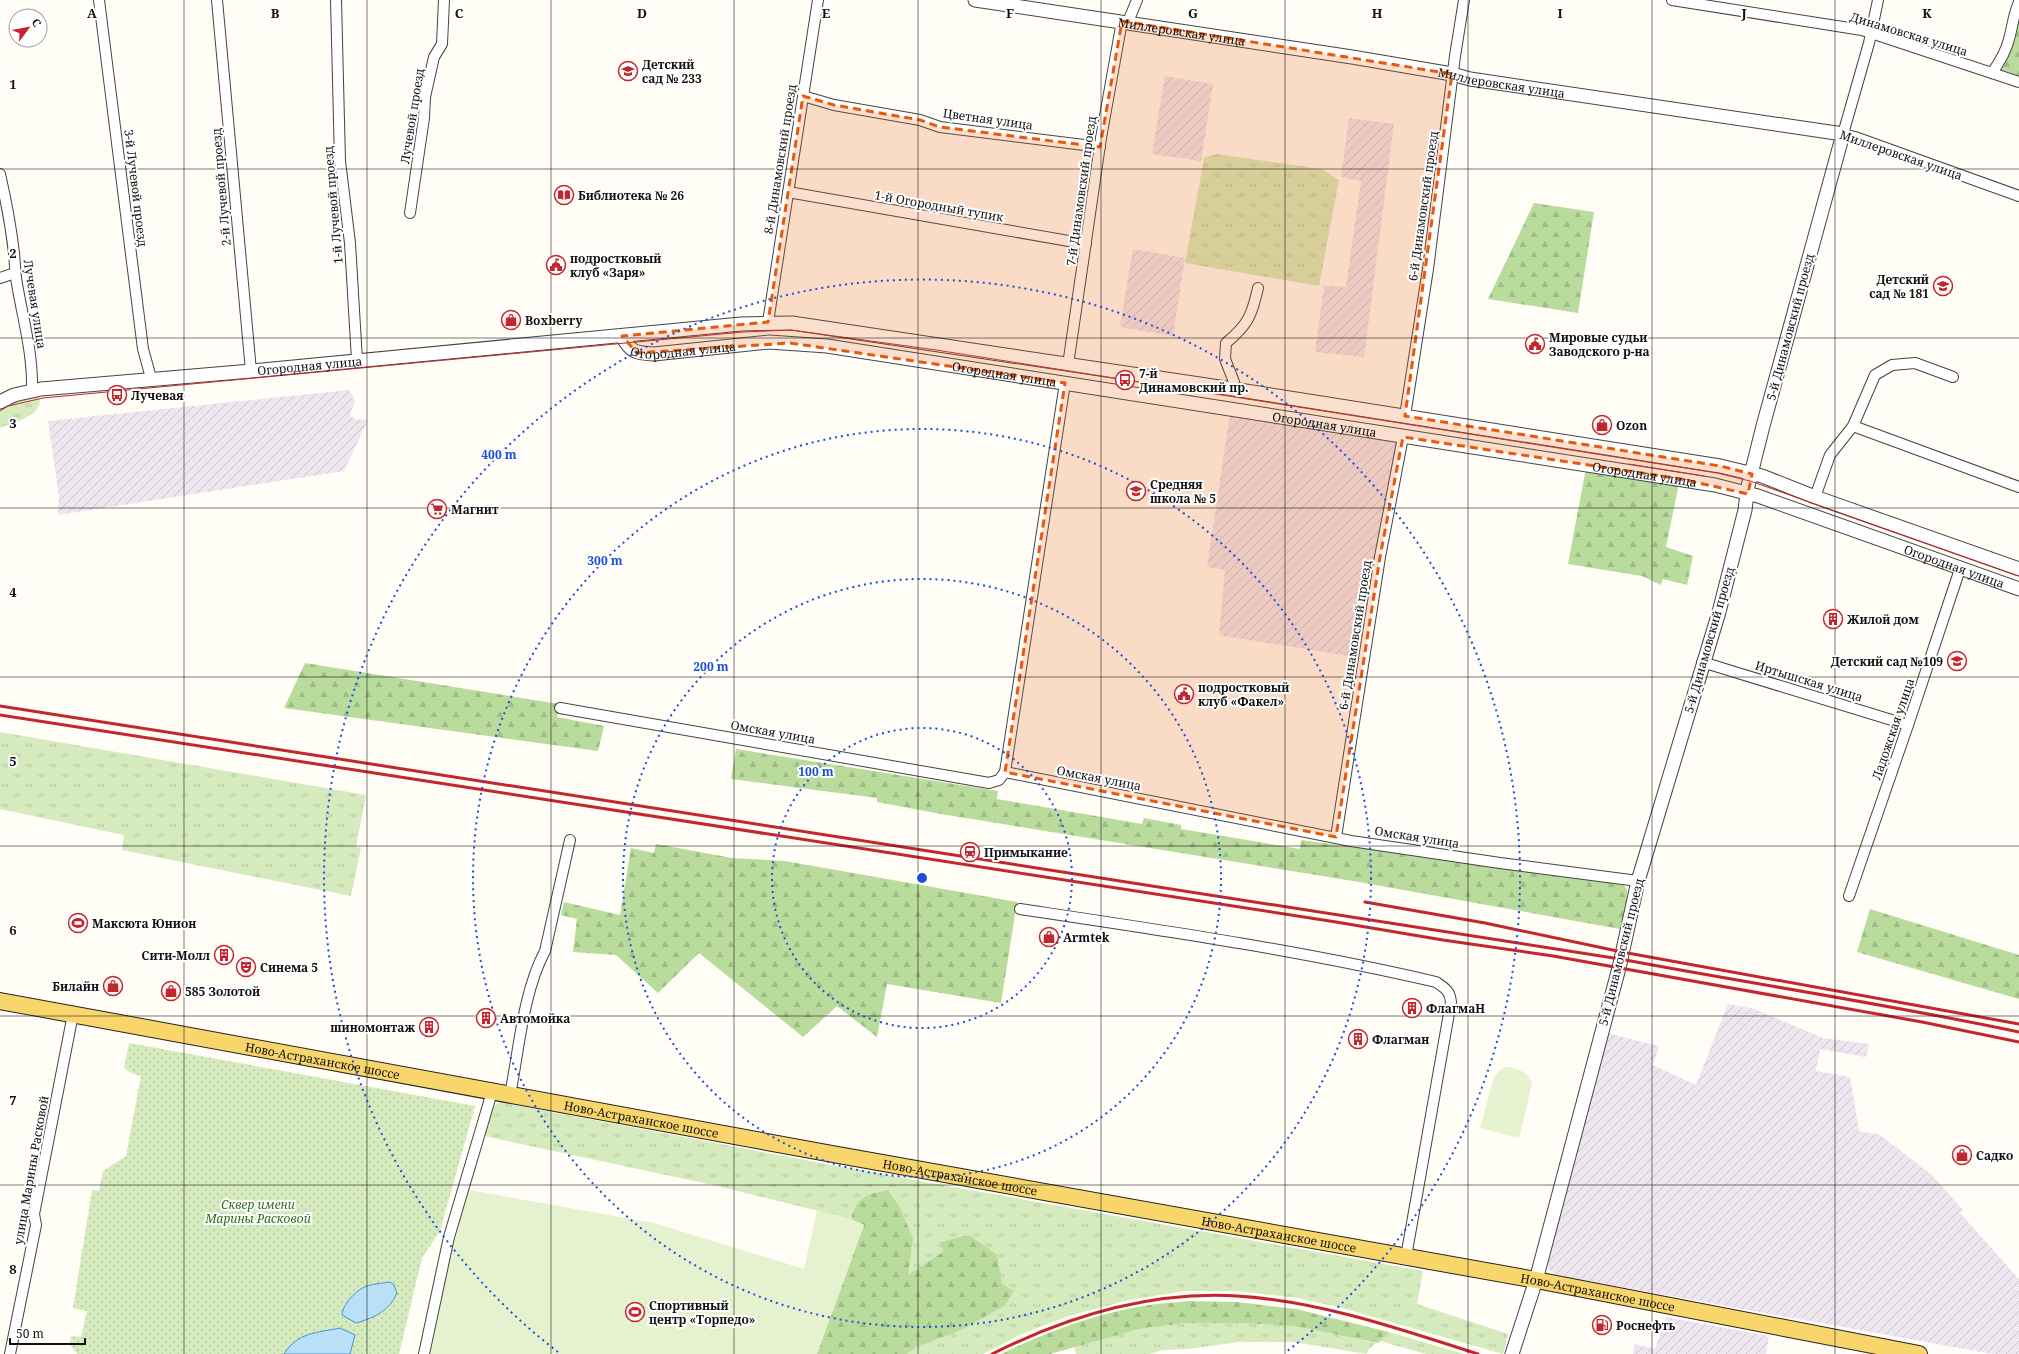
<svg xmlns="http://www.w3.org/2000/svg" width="2019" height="1354" font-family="'Noto Serif',serif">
	<defs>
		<pattern id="industrial-furrows" width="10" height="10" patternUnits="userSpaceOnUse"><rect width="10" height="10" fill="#eee6ef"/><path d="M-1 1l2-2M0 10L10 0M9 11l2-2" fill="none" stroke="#cbc4cc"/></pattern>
		<pattern id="grass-tufts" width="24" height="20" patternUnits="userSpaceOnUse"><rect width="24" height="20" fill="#d5ebbd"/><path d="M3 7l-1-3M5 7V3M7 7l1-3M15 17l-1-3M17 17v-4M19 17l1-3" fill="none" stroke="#b6c8a1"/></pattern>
		<pattern id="forest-firs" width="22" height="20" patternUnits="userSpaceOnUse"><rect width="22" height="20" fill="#b9dc9c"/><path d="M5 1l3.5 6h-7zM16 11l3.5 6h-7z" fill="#9ebc85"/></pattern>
		<pattern id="park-dots" width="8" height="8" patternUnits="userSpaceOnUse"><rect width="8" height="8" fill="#d5ebbd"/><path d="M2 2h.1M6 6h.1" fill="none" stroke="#b6c8a1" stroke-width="1.8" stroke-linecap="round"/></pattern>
	</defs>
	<rect width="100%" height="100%" fill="#fffdf5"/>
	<!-- industrial -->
	<g fill="url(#industrial-furrows)">
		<path d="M1165,76L1213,84L1201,161L1152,154Z"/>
		<path d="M1349,118L1394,124L1364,357L1315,352L1324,285L1346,287L1361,181L1341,177Z"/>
		<path d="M1133,249L1185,258L1173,336L1120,327Z"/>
		<path d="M349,390L355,400L350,416L356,419L368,420L344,471L58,515L59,497L48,421Z"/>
		<path d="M1230,414L1392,440L1396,444L1360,658L1219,635L1225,570L1207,567Z"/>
		<path d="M1728,1004L1755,1009L1823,1038L1869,1044L1866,1057L1820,1049L1816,1071L1850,1077L1859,1131L1880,1135L1932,1175L1963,1210L1960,1213L2019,1279V1354H1992L1555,1275L1549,1270L1547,1261L1607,1033L1659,1046L1653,1065L1696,1085Z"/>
		<path d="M1666,1317L1769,1336L1766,1354H1633L1635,1344L1655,1349Z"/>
	</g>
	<!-- grass -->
	<g fill="url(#grass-tufts)">
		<path d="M1216,154L1321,169L1339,180L1319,286L1185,263L1204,158Z"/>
		<path d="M34,396L39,397C45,415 12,423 0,428V408L16,400Z"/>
		<path d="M0,732L366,795L356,847L361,848L351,896L122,850L124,835L0,809Z"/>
		<path d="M499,1102L831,1165L1423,1271L1417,1304L1508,1334L1503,1354L1342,1308L1298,1298L1237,1291H1185L1129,1300L1072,1315L1024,1333L983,1354H817L864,1225L851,1219L713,1185L484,1136L491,1109Z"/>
		<path d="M1186,1323H1240L1293,1326L1376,1343L1369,1349L1367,1354L1294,1342H1239L1188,1349L1163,1350L1149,1354H1076L1074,1346L1139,1329Z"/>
		<path d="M1389,1332L1464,1354H1426L1380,1341Z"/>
	</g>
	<!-- forest -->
	<g fill="url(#forest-firs)">
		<path d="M2019,7V79L1999,71Z"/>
		<path d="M1534,203L1594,212L1578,313L1488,299Z"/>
		<path d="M1586,468L1679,483L1666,547L1693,556L1687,585L1663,579L1661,585L1642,576L1568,564Z"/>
		<path d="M305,663L559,704L557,717L604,726L598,751L284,708Z"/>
		<path d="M736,749L998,791L997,799L1142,824L1144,818L1181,825V829L1300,849L1301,840L1623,884C1634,895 1624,916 1620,929L1359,882L941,814L877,802V798L731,779Z"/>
		<path d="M656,844L732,858L785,861L1017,902L1001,1003L887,984L877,1037L837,1006L803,1037L699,953L658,993L616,955L573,952L577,919L561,915L564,902L620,915L631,848L654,853Z"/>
		<path d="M1870,909L2019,955V999L1857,952Z"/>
		<path d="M888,1190L900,1208L913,1238L908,1275L943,1252L940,1242L969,1235L997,1255L1002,1284L1014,1291L1004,1306L961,1330L916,1347L907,1354H817L864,1225L851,1219C858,1195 866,1195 888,1190Z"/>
		<path d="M1187,1301L1237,1302L1296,1309L1389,1332L1378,1343L1293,1326L1240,1323H1186L1139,1329L1050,1354H1001C1042,1334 1087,1317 1132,1308C1150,1304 1169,1303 1187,1301Z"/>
	</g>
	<!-- park -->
	<path fill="url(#park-dots)" d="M129,1043L475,1106L440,1231L422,1258L399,1354H77L70,1345L71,1336L81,1337L87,1311L73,1308L92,1190L99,1191L103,1171L126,1156L141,1076L133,1074L124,1068Z"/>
	<!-- pitch -->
	<g fill="#e6f2cf">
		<path d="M1510,1067C1520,1070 1529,1072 1532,1084L1519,1138L1480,1128L1494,1077L1502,1068Z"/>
		<path d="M469,1190L654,1223L804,1269L817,1210L851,1219L864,1225L817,1354H427L454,1239Z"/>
	</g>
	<!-- water -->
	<g fill="#b9e0f7" stroke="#3f96cf">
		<path d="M390,1282L394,1285L397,1293C389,1311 374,1318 356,1323L342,1315C343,1308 345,1306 348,1301C362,1284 369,1285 390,1282Z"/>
		<path d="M340,1328L355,1335L350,1354H284C298,1332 316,1333 340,1328Z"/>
	</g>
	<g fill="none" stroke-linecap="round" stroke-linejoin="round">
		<!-- minor casing -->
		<g stroke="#444" stroke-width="12">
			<g id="minor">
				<path d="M99,0L143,349L151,378"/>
				<path d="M217,0L251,371"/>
				<path d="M336,0L340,161L350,243L357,360"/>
				<path d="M1672,0L1862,30L2019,82"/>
				<path d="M1878,0L1869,43L1843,134L1855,137L2019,196"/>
				<path d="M1128,22L1137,0"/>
				<path d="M1992,73C1999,63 2006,52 2009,39C2013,25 2013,16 2019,2"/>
				<path d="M803,96L834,105L920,120L940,127L1100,147"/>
				<path d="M0,174C6,200 11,227 14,253C15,263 15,274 17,284C23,319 33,354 32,390"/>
				<path d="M788,192L1086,244"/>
				<path d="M410,213L424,118L425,97L434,57L442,44L444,0"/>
				<path d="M0,278L15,273"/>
				<path d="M768,322L818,0"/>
				<path d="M1068,365L1101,138L1122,21"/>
				<path d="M1233,389L1234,382L1225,359L1226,343C1248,325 1252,315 1258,288"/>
				<path d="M1405,416L1428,269L1455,56L1464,0"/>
				<path d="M1853,426L2019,487"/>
				<path d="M1815,497L1830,455L1853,426L1875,375L1892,365L1915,363L1953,377"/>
				<path d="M1702,662L1908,725"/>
				<path d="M560,708L989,783L999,780L1005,772L1351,841L1500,863L1638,881"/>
				<path d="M1005,772L1065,383"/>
				<path d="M1336,837L1380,557L1403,437"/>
				<path d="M1849,896L1908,725L1960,569"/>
				<path d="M1020,909C1160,930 1299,950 1436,982C1445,988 1450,991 1451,1002L1406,1257"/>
				<path d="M510,1095C519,1050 523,992 545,951L570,840"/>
				<path d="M10,1354L36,1225L34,1214L73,1014"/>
				<path d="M424,1354L449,1237L492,1092"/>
			</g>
		</g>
		<!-- tertiary casing -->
		<g stroke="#444" stroke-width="15">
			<g id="tertiary">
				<path id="s1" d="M975,0L1352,57L1452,74L1470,79L1843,134L1763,426L1748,486L1745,510L1719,612L1638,881L1619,968L1536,1280L1512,1354"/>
				<path id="s2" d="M622,336C631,353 636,353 654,354L769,342L827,346L1715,485L1758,496L2019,589"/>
				<path id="s3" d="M0,402L14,395L41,389L251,371L741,324L792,323L1233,389L1720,466L1762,476L1815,497L2019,569"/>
			</g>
		</g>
		<!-- primary casing -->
		<g stroke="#222" stroke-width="18">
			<g id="primary">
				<path id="s4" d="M0,1001L827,1153L1536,1280L1919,1354"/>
			</g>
		</g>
		<!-- minor -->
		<use href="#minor" stroke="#fff" stroke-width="10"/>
		<!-- tertiary -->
		<use href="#tertiary" stroke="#fff" stroke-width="13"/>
		<!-- primary -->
		<use href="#primary" stroke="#f9d66b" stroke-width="16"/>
		<!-- tram -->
		<g stroke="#c4262e" stroke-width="1">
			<path d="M0,411L8,406L43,398L626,343L743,332L791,330L936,350L1717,473L1750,481L2019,576"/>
			<path d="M1629,464L1704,476"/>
		</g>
		<!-- rail -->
		<g stroke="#c4262e" stroke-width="3">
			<path d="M0,706L1620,959C1753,984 1887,1004 2019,1032"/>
			<path d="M0,715L1336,922L1443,940L1553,956L1922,1022L2019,1042"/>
			<path d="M1365,902L1485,923L1622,952L2019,1024"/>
			<path d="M992,1354C1068,1316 1152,1291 1237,1296C1320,1301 1400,1329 1478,1354"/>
		</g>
	</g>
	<!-- marked area -->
	<path fill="#e8590c" fill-opacity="0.2" stroke="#e8590c" stroke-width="3" stroke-dasharray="8 5" stroke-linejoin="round" d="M1122,21L1452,74L1405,416L1720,466L1752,474L1748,494L1681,479L1403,437L1380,557L1336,837L1005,772L1065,383L790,343L637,353L622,336L768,322L803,96L834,105L920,120L940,127L1100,147Z"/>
	<!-- grid -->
	<path fill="none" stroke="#111" stroke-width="1" stroke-opacity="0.55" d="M184,0V1354M367,0V1354M551,0V1354M734,0V1354M918,0V1354M1101,0V1354M1285,0V1354M1468,0V1354M1652,0V1354M1835,0V1354M0,169H2019M0,338H2019M0,508H2019M0,677H2019M0,846H2019M0,1016H2019M0,1185H2019"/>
	<!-- distance rings -->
	<g fill="none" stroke="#1d4ed8" stroke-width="2" stroke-dasharray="2 4">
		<circle cx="922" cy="878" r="150"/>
		<circle cx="922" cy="878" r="299"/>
		<circle cx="922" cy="878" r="449"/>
		<path d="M558 1352A598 598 0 1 1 1286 1352"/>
	</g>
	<!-- icons -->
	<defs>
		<g id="school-ring" transform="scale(1)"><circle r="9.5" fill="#fff" stroke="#c4262e" stroke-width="1.5"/><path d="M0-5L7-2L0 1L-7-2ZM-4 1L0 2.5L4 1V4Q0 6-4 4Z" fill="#c4262e"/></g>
		<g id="library-ring" transform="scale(1)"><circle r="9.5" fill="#fff" stroke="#c4262e" stroke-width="1.5"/><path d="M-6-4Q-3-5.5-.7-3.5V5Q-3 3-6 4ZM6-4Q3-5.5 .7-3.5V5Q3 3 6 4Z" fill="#c4262e"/></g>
		<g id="civic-ring" transform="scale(1)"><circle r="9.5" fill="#fff" stroke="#c4262e" stroke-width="1.5"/><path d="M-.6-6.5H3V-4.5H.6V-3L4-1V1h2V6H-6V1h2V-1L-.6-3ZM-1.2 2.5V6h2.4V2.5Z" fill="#c4262e"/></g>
		<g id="shop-ring" transform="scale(1)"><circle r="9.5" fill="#fff" stroke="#c4262e" stroke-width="1.5"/><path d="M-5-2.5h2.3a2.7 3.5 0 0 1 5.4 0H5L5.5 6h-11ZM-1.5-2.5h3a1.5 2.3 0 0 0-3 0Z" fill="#c4262e"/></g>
		<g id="bus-ring" transform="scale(1)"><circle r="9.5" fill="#fff" stroke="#c4262e" stroke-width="1.5"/><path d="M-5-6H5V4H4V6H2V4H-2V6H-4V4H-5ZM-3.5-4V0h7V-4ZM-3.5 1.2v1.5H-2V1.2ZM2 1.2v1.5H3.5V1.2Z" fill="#c4262e"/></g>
		<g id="supermarket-ring" transform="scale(1)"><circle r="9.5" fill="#fff" stroke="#c4262e" stroke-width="1.5"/><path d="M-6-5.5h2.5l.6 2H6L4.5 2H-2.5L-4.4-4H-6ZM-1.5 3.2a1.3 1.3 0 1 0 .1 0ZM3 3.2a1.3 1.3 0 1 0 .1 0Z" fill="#c4262e"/></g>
		<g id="building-ring" transform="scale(1)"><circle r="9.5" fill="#fff" stroke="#c4262e" stroke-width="1.5"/><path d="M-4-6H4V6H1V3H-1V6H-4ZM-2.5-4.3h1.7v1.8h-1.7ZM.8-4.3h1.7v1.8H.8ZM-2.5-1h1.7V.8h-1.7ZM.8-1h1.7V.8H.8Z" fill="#c4262e"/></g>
		<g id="station-ring" transform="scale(1)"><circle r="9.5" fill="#fff" stroke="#c4262e" stroke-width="1.5"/><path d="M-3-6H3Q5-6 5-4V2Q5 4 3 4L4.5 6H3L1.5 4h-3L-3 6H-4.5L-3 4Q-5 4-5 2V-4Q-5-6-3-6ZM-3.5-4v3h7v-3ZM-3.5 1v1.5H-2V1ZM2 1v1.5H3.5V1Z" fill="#c4262e"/></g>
		<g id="stadium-ring" transform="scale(1)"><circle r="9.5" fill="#fff" stroke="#c4262e" stroke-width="1.5"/><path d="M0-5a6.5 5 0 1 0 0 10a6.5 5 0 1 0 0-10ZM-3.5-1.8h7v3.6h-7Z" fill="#c4262e"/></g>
		<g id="theatre-ring" transform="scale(1)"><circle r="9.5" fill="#fff" stroke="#c4262e" stroke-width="1.5"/><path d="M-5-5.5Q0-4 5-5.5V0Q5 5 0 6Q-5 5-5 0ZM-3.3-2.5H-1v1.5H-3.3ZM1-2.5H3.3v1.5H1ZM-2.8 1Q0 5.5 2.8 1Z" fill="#c4262e"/></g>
		<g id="fuel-ring" transform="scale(1)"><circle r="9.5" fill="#fff" stroke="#c4262e" stroke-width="1.5"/><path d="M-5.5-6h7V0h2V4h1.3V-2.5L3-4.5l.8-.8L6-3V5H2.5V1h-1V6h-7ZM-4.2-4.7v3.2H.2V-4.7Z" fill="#c4262e"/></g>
	</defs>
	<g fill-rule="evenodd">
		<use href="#school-ring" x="628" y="71"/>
		<use href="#library-ring" x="564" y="195"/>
		<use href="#civic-ring" x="556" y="265"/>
		<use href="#school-ring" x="1943" y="286"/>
		<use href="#shop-ring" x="511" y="320"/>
		<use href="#civic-ring" x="1535" y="344"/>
		<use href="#bus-ring" x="1125" y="380"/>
		<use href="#bus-ring" x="117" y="395"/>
		<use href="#shop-ring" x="1602" y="425"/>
		<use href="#school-ring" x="1136" y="491"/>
		<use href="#supermarket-ring" x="437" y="509"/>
		<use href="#building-ring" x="1833" y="619"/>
		<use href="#school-ring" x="1957" y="661"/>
		<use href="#civic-ring" x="1184" y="694"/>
		<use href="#station-ring" x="970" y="852"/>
		<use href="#stadium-ring" x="78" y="923"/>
		<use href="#shop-ring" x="1049" y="937"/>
		<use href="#building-ring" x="224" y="955"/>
		<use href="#theatre-ring" x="246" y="967"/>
		<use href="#shop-ring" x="113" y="986"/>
		<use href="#shop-ring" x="171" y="991"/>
		<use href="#building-ring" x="1412" y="1008"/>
		<use href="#building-ring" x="486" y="1018"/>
		<use href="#building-ring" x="429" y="1027"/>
		<use href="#building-ring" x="1358" y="1039"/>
		<use href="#shop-ring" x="1962" y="1155"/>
		<use href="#stadium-ring" x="635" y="1312"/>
		<use href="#fuel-ring" x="1602" y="1325"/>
	</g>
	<g text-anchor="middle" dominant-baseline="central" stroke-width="4" stroke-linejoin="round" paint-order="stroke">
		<!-- street labels -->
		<g font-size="12" fill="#111" stroke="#fff">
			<text stroke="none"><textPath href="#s1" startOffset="209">Миллеровская улица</textPath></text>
			<text transform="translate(1909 34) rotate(17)">Динамовская улица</text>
			<text stroke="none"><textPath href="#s1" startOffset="533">Миллеровская улица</textPath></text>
			<text transform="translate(412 116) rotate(-81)">Лучевой проезд</text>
			<text transform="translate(988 119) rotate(8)">Цветная улица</text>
			<text transform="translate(1901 155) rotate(19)">Миллеровская улица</text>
			<text transform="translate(780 159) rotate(-81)">8-й Динамовский проезд</text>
			<text transform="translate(221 187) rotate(-95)">2-й Лучевой проезд</text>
			<text transform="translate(136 188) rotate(83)">3-й Лучевой проезд</text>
			<text transform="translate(1081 191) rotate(-82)">7-й Динамовский проезд</text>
			<text transform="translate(333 205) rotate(-95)">1-й Лучевой проезд</text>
			<text transform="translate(939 206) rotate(10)">1-й Огородный тупик</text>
			<text transform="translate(1423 206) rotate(-82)">6-й Динамовский проезд</text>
			<text transform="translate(35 304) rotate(81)">Лучевая улица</text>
			<text transform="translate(1790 327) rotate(-75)">5-й Динамовский проезд</text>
			<text stroke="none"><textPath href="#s2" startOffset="69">Огородная улица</textPath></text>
			<text stroke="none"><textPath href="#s3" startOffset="313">Огородная улица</textPath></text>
			<text stroke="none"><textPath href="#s2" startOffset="393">Огородная улица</textPath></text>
			<text stroke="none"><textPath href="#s2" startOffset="717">Огородная улица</textPath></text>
			<text stroke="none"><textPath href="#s2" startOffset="1041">Огородная улица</textPath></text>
			<text stroke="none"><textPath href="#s2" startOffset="1365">Огородная улица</textPath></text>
			<text transform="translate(1355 635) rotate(-81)">6-й Динамовский проезд</text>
			<text transform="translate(1709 640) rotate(-74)">5-й Динамовский проезд</text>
			<text transform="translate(1809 681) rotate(17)">Иртышская улица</text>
			<text transform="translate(1893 729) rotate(-71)">Ладожская улица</text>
			<text transform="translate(773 732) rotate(10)">Омская улица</text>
			<text transform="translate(1099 778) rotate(11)">Омская улица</text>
			<text transform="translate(1417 837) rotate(9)">Омская улица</text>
			<text transform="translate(1621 952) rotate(-76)">5-й Динамовский проезд</text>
			<text stroke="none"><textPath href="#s4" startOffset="328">Ново-Астраханское шоссе</textPath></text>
			<text stroke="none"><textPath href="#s4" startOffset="652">Ново-Астраханское шоссе</textPath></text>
			<text transform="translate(31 1170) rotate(-80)">улица Марины Расковой</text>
			<text stroke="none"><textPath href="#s4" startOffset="976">Ново-Астраханское шоссе</textPath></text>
			<text stroke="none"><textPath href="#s4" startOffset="1300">Ново-Астраханское шоссе</textPath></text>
			<text stroke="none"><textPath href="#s4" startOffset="1624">Ново-Астраханское шоссе</textPath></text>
		</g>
		<!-- poi labels -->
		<g font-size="12" font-weight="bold" fill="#111" stroke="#fff" text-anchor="start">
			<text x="642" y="64">Детский<tspan x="642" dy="14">сад № 233</tspan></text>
			<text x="578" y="195">Библиотека № 26</text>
			<text x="570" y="258">подростковый<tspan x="570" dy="14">клуб «Заря»</tspan></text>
			<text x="1929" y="279" text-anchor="end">Детский<tspan x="1929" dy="14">сад № 181</tspan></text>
			<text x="525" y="320">Boxberry</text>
			<text x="1549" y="337">Мировые судьи<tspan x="1549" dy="14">Заводского р-на</tspan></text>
			<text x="1139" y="373">7-й<tspan x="1139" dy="14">Динамовский пр.</tspan></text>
			<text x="131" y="395">Лучевая</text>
			<text x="1616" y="425">Ozon</text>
			<text x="1150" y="484">Средняя<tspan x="1150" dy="14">школа № 5</tspan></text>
			<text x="451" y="509">Магнит</text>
			<text x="1847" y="619">Жилой дом</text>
			<text x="1943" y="661" text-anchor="end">Детский сад №109</text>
			<text x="1198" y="687">подростковый<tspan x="1198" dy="14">клуб «Факел»</tspan></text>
			<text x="984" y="852">Примыкание</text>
			<text x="92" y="923">Максюта Юнион</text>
			<text x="1063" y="937">Armtek</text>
			<text x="210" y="955" text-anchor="end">Сити-Молл</text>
			<text x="260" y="967">Синема 5</text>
			<text x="99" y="986" text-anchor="end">Билайн</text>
			<text x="185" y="991">585 Золотой</text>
			<text x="1426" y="1008">ФлагмаН</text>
			<text x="500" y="1018">Автомойка</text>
			<text x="415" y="1027" text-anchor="end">шиномонтаж</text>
			<text x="1372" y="1039">Флагман</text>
			<text x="1976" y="1155">Садко</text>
			<text x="649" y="1305">Спортивный<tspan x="649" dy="14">центр «Торпедо»</tspan></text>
			<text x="1616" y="1325">Роснефть</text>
		</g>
		<!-- park labels -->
		<g font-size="12" font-style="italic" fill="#2f6b1f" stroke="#fff">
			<text x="258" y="1204">Сквер имени<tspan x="258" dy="14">Марины Расковой</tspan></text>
		</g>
	</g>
	<g font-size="13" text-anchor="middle" font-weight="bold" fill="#111" stroke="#fff" stroke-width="4" stroke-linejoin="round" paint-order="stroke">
		<text x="92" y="18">A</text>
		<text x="275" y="18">B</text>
		<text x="459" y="18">C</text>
		<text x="642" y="18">D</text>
		<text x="826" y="18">E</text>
		<text x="1010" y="18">F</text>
		<text x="1193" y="18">G</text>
		<text x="1377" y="18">H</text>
		<text x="1560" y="18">I</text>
		<text x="1744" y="18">J</text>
		<text x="1927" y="18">K</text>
		<text x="13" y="89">1</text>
		<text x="13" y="258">2</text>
		<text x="13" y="428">3</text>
		<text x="13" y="597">4</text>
		<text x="13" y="766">5</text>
		<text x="13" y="935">6</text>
		<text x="13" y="1105">7</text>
		<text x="13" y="1274">8</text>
	</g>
	<circle cx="922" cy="878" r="6" fill="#1d4ed8" stroke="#fff" stroke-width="2"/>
	<g font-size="12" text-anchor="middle" font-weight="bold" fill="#1d4ed8" stroke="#fff" stroke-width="4" stroke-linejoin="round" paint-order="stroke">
		<text x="499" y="459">400 m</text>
		<text x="605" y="565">300 m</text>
		<text x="711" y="671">200 m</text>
		<text x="816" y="776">100 m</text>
	</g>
	<!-- north arrow -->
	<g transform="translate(28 28) rotate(58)"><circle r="19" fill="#ffffff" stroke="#a0a0a0"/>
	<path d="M0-3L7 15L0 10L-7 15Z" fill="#c4262e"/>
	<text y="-6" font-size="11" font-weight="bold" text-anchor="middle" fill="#111111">С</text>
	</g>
	<!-- scale -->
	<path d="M10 1338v6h75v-6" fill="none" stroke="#111111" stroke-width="2"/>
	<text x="16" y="1338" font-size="12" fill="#111111" stroke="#ffffff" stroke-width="3" paint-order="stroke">50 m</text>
</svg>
